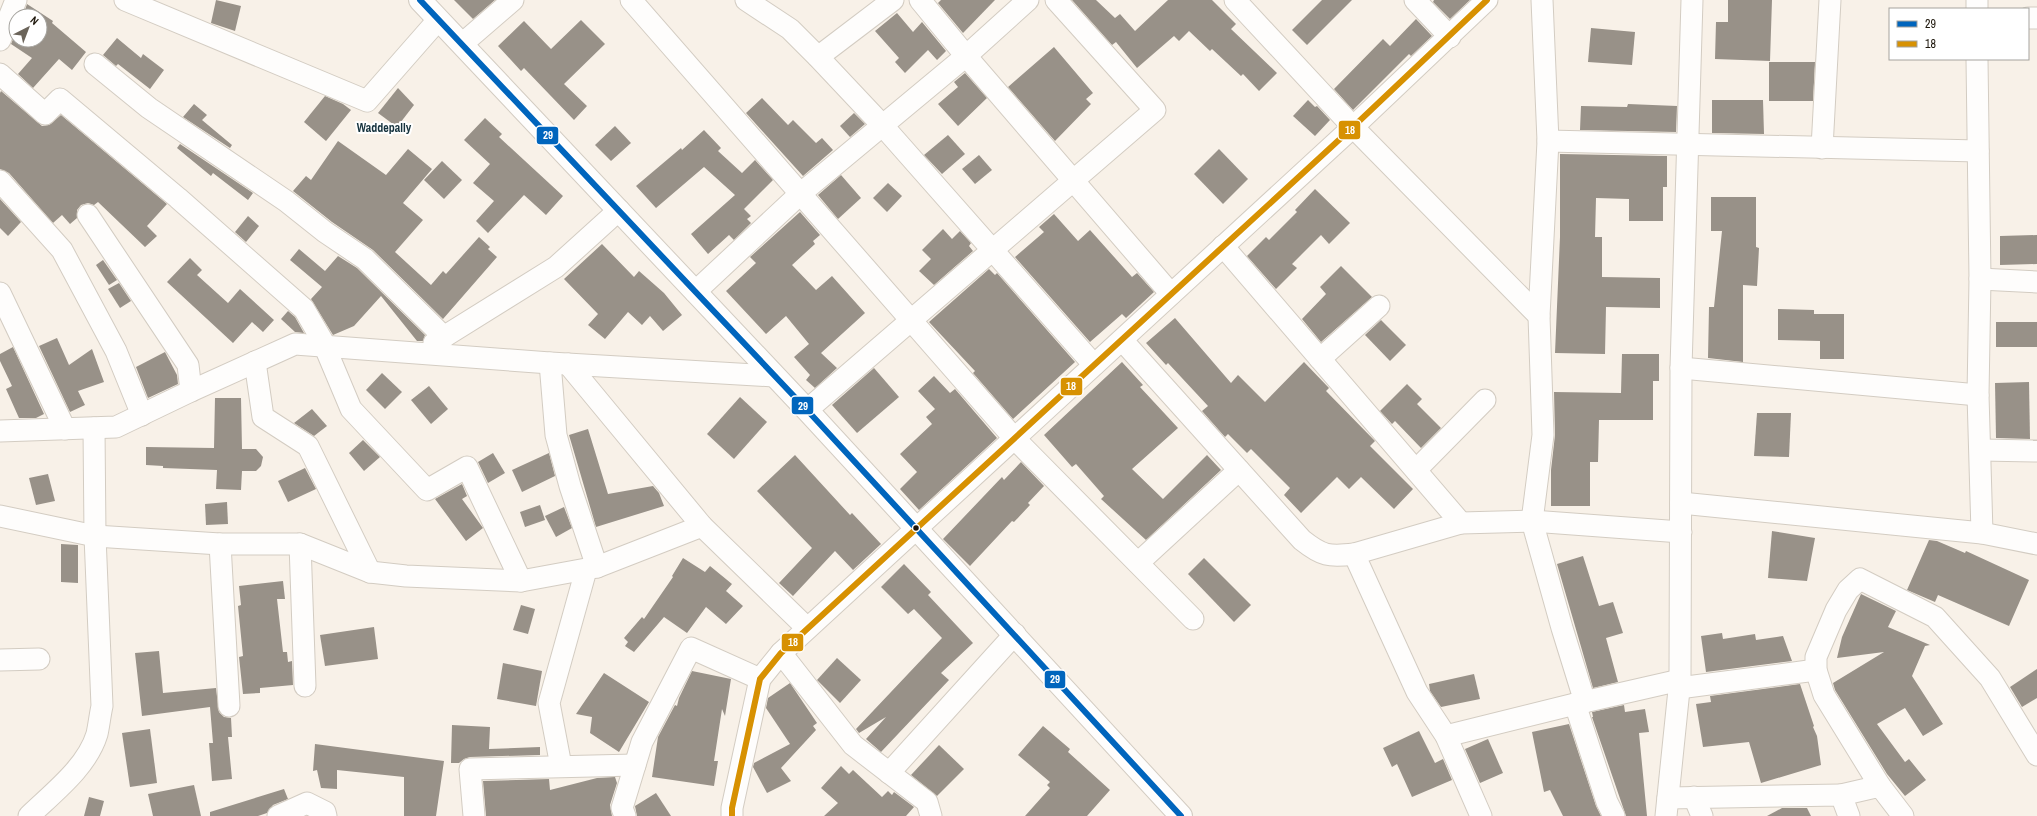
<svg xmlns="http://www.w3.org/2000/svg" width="2037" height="816" font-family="'Archivo Narrow',sans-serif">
	<rect width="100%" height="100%" fill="#f8f1e8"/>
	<!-- building -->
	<g fill="#989188">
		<path d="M216,0L241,6L235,31L211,23Z"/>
		<path d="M454,0H495L473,19Z"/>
		<path d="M941,0H995L963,33L938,3Z"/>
		<path d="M1072,0H1096L1115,18L1120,14L1135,31L1168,0H1212L1236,24L1231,29L1277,73L1259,91L1243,74L1241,76L1212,49L1210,51L1189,31L1179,41L1174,36L1137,68L1116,42L1112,45Z"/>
		<path d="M1322,0H1352L1307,45L1292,30Z"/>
		<path d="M1434,0H1470L1450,19L1433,2Z"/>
		<path d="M1728,0H1772L1770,61L1715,59L1716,22H1728Z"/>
		<path d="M27,4L53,21L52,23L86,52L72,70L59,59L33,88L18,74L32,58L11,44L16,32V40H40V16H23Z"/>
		<path d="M897,13L913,32L922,22L946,51L937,60L928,50L905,73L895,62L899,58L875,31Z"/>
		<path d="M1416,19L1432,36L1411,56L1409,54L1353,110L1334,89L1383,39L1390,46Z"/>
		<path d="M581,20L605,44L564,84L587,106L574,120L524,68L521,71L498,46L524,21L551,49Z"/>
		<path d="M1591,28L1635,32L1632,65L1588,62Z"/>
		<path d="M117,38L141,58L143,54L164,70L150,89L118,64L116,66L103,55Z"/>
		<path d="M1054,47L1093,93L1086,99L1091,104L1055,141L1008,87Z"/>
		<path d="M1769,62H1815L1813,101H1769Z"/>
		<path d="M965,73L987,98L958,126L938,104L958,87L954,82Z"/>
		<path d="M398,88L414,105L397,127L378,113Z"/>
		<path d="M1,91L42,126L49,125L61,115L167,204L147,226L157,236L145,247L98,202L94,205L88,203L81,205L77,210V218L70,224L62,215L53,223L9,173L0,169V93Z"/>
		<path d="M325,96L343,104L351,110L326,141L304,122Z"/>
		<path d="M762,98L788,125L793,120L816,143L822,138L833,150L803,176L746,113Z"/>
		<path d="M1308,100L1315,107L1317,106L1330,120L1315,136L1293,116Z"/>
		<path d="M1712,100H1763L1764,134L1712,133Z"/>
		<path d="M194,104L207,115L202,120L232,145L230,148L183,117Z"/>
		<path d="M1628,104L1677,106L1676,132L1580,130L1581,106L1627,107Z"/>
		<path d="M854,113L865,124L850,137L840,126Z"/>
		<path d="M485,118L502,134L499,137L563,196L546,215L524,195L488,233L476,221L494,201L473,183L490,164L464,140Z"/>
		<path d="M615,126L631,143L611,161L595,145Z"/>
		<path d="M704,130L721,148L718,151L742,173L755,160L773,180L744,209L751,216L747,219L751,223L734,240L729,235L708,254L691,234L735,195L704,167L656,208L636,186L681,148L682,150Z"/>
		<path d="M948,135L965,154L942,174L924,155Z"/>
		<path d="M338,141L386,175L408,149L432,169L403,203L423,220L395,252L431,285L443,271L446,274L479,237L490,247L488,249L497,257L443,319L373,250L332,222L293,191L306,176L311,180Z"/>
		<path d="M180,144L253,193L248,200L213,173L211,176L177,148Z"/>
		<path d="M1219,149L1248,179L1223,204L1194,174Z"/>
		<path d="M1560,154L1667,156V187H1663V221H1629V199L1596,198L1595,237H1602V277L1660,278V308L1606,307L1605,354L1555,353L1560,237Z"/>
		<path d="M979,155L992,170L975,184L962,169Z"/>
		<path d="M442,161L462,180L444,199L424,180Z"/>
		<path d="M841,175L861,198L838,219L818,195Z"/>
		<path d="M888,183L902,196L887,212L873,198Z"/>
		<path d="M1315,189L1350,223L1329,244L1321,235L1292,264L1297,268L1276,289L1247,256L1266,237L1269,240L1297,212L1295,210Z"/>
		<path d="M1711,197H1756V247L1759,248L1757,286L1743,285V362L1708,358L1709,307H1714L1722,231H1711Z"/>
		<path d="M0,199L21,222L8,236L0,228Z"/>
		<path d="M800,212L820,235L813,241L815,244L792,265L816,290L832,276L865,313L821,353L837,368L815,388L806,380L810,375L794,357L809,344L786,316L766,334L726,291L756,263L750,257Z"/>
		<path d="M1054,214L1078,241L1090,230L1132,277L1137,273L1154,292L1126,318L1122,314L1090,342L1015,257L1044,232L1039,227Z"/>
		<path d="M248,216L259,226L246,242L235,232Z"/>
		<path d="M943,229L952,239L960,231L971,243L969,246L973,251L934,285L919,271L931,259L922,250Z"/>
		<path d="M2037,235V264L2000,265V236Z"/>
		<path d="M602,244L634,277L639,271L664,293L682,315L663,331L650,316L642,325L628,312L605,339L588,325L598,314L564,279Z"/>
		<path d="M299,249L325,271L338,256L357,268L425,335L423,341H417L381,296L354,326L333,335L311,299L322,287L290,260Z"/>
		<path d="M190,258L202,270L197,275L228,303L240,289L274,320L263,332L252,322L233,343L167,282Z"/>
		<path d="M103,260L117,280L109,285L96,265Z"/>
		<path d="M1341,266L1372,297L1321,342L1302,319L1326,294L1320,287Z"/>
		<path d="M989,269L995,275L997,273L1075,362L1013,419L973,373L975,371L929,322Z"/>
		<path d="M119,283L131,301L120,308L108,289Z"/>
		<path d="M1778,309L1814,310V314H1844V359H1820V341L1778,340Z"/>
		<path d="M288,311L295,317L304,333L295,332L281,319Z"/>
		<path d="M1175,318L1231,383L1238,375L1265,402L1304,362L1329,388L1326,391L1375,441L1370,446L1413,489L1394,509L1361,477L1349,489L1337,477L1301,513L1284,495L1290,488L1251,449L1247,453L1228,434L1225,437L1202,411L1208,406L1168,363L1166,365L1146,343Z"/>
		<path d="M1381,320L1406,345L1390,361L1365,335Z"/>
		<rect x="1996" y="322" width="41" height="25"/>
		<path d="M57,338L69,365L92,349L104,382L78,391L85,405L70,412L39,346Z"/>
		<path d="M13,347L44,414L36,418H19L6,389L12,386L0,361V354Z"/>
		<path d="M165,352L177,375L178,384L148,398L136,367Z"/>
		<path d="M1622,354H1659V381H1653V420H1599L1598,462H1590V506H1551V470L1555,435L1554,392L1621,393Z"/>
		<path d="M1122,362L1143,385L1140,387L1178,428L1132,469L1163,499L1207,455L1221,470L1146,540L1101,499L1104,496L1076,464L1072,467L1044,435Z"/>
		<path d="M874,368L899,397L857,433L832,405Z"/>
		<path d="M382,373L402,392L385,409L366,390Z"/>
		<path d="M934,376L950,393L955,389L997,438L919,510L900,489L917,472L900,454L932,424L926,417L935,409L918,391Z"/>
		<path d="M2029,382L2030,439L1996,438L1995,383Z"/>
		<path d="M1407,384L1422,399L1417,404L1441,428L1421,448L1395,421L1392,424L1380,411Z"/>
		<path d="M429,386L448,409L431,424L411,400Z"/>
		<path d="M740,397L767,422L734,459L707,434Z"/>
		<path d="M215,398H241L242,449H256L263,457L261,466L256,471H242L241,490L216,489L217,470L163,468V466L146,465V447L214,448Z"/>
		<path d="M312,409L327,426L314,436L294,423Z"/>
		<path d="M1757,413H1791L1789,457L1754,456Z"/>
		<path d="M588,429L608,494L653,486L659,493L664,506L596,527L569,435Z"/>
		<path d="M363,440L380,457L364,471L349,453Z"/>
		<path d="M493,453L505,473L488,483L478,462Z"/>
		<path d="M549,453L555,476L522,492L512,470Z"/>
		<path d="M795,455L850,515L852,513L881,544L853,570L835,551L793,596L779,583L812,548L757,491Z"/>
		<path d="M1021,462L1044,486L1028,503L1030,505L1014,522L1012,521L970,566L943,539L1002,477L1004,480Z"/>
		<path d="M305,468L316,489L288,502L278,481Z"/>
		<path d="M48,474L55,501L36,505L29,478Z"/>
		<path d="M462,484L467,496L462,499L483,528L466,541L435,499Z"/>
		<path d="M227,502L228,524L206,525L205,504Z"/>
		<path d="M540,505L545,520L525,527L520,512Z"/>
		<path d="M564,507L572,528L556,537L545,516Z"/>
		<path d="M1772,531L1815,538L1807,581L1768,578Z"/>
		<path d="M1929,540L1937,541L1965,553L1966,551L2029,580L2009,626L1938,595L1935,602L1907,590Z"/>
		<path d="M61,544L78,545V583L61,582Z"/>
		<path d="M1583,556L1599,606L1613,602L1623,633L1606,638L1618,682L1593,688L1557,564Z"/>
		<path d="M683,558L705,572L710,566L732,584L726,591L743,606L726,624L706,607L687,633L664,617L634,652L625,646L628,642L624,638L642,617L644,619L673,577L672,576Z"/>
		<path d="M1204,558L1251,605L1234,622L1188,574Z"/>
		<path d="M904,564L931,592L928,595L973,643L941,673L949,680L881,752L866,739L886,717L859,733L856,729L942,638L914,609L908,614L881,587Z"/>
		<path d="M283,581L285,599H277L283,652H287L288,662L292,661L293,685L260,688V693L243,694L239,657L243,656L238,606L241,605L239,586Z"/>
		<path d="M1861,594L1896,611L1888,627L1930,645L1925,646L1912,676L1943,724L1923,736L1905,708L1877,724L1905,762L1909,759L1926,780L1905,796L1887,774L1835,690L1833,683L1884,652L1837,658L1842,637Z"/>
		<path d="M521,605L535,609L528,634L513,630Z"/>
		<path d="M374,627L378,659L325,666L320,635Z"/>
		<path d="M1722,633L1723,639L1755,634L1756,640L1783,636L1792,661L1706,672L1701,636Z"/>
		<path d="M159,651L163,693L216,688L219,712L224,717L231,718L232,737H228L232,779L212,781L209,743H213L210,707L142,716L135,653Z"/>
		<path d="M837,658L861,680L840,703L817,680Z"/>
		<path d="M503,663L542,671L536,706L497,699Z"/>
		<path d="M2037,669V698L2022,707L2010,687Z"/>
		<path d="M692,671L731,679L725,716L722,709L714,761H718L714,786L652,777L658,737L675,705L677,706L679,698Z"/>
		<path d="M604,673L649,702L619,752L590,733L592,717L576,714Z"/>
		<path d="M1474,674L1480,699L1441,707L1430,691L1429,684Z"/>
		<path d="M790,683L817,723L813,726L816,730L781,768L791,781L767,793L753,767L754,763L790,744L766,708L768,698Z"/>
		<path d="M1800,684L1814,726L1813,727L1817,736L1821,765L1761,783L1749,742L1703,747L1696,704L1711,702L1710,696Z"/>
		<path d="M1624,705L1625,712L1645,709L1649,732L1639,733L1647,816H1626L1592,717H1593L1592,712Z"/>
		<path d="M1569,724L1596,806L1601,816H1563L1550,790L1544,792L1532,732Z"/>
		<path d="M452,725L490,727L489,749L540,747V755L470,757L464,759L459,763H451Z"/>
		<path d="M1043,726L1070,749L1068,752L1110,790L1087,816H1025L1050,788L1047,785L1050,782L1018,755Z"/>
		<path d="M150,729L157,783L130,787L122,733Z"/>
		<path d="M1419,731L1435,763L1443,759L1452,780L1412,797L1397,764L1392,767L1383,748Z"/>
		<path d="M1488,739L1503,773L1480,783L1465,749Z"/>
		<path d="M315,744L444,761L436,816H404V777L337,770V789L321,788L317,770L313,771Z"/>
		<path d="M939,745L964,769L937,796L911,775Z"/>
		<path d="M841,766L849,774L853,770L882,797L888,791L892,795L894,792L914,807L906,816H824L838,803L821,788Z"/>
		<path d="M615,777L617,783L610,805L612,816H486L483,781L549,779L550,790L597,778Z"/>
		<path d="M194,785L201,816H153L148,794Z"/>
		<path d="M284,789L288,799L273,805L267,813L258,816H210V812Z"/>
		<path d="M656,793L671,816H637L635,806Z"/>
		<path d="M89,797L104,801L100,816H84Z"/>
		<path d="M1782,808H1807L1811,816H1767Z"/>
	</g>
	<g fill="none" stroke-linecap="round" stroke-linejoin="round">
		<!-- street casing -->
		<g stroke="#d3ccc2" stroke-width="23">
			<g id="street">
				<path d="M125,0L367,101L438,20"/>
				<path d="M631,0L1014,438L1193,619"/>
				<path d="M746,0L790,29L818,57L883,126L1094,365"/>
				<path d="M920,0L966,56L1171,294"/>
				<path d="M1235,0L1353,127L1539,316"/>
				<path d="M1415,0L1450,37"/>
				<path d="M1542,0L1548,141L1539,316L1543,435L1532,521L1562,628L1585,702"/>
				<path d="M1977,9V0"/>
				<path d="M2028,18H2037"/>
				<path d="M0,40L16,0"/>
				<path d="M462,44L513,0"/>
				<path d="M818,57L893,0"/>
				<path d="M1977,59L1980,279L1978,395L1982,533"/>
				<path d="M95,64L149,108L286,201L325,232L365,259L444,337"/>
				<path d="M0,74L45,114L60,99L178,198L304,309L322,340L351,409L427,490L467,467L521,581"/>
				<path d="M1548,141L1978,151"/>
				<path d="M1822,148L1830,0"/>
				<path d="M0,181L62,250L116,351L142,415"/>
				<path d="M88,215L188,365L191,391"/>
				<path d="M1223,246L1461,523L1532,521L1681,532"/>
				<path d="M1980,279L2037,282"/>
				<path d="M695,292L800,194L966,56L1028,0"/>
				<path d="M0,293L65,429"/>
				<path d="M1122,340L1302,540C1322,556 1329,557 1354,554L1461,523"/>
				<path d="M434,343L556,267L619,210"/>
				<path d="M1320,359L1379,306"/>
				<path d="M255,362L263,417L308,446L370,572"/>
				<path d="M550,363L556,435L570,486L597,567"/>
				<path d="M568,364L702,526L807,628"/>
				<path d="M1681,368L1978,395"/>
				<path d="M807,410L1155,110L1056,0"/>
				<path d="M0,431L116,427L191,391L295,344L550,363L774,376"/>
				<path d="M1981,450L2037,451"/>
				<path d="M1416,470L1485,400"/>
				<path d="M1681,503L1982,533L2037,544"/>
				<path d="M0,516L95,536L220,544H300L370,572L406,576L521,581L597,567L702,526"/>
				<path d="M220,544L229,706"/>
				<path d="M300,544L305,686"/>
				<path d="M1354,554L1417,692L1446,736L1481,816"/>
				<path d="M1138,563L1239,470"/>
				<path d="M781,653L853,745L927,802L931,816"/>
				<path d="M0,660L39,659"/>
				<path d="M1679,688L1816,670"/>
				<path d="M1575,704L1607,802L1614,816"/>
				<path d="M1446,736L1575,704L1680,680"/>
				<path d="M561,766L549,703L586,570"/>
				<path d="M889,773L1015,634"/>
				<path d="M1880,786L1824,695L1816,670V657L1836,610L1848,590L1860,579L1935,617L1990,678L2037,755"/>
				<path d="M1841,795L1880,786L1903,816"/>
				<path d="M1694,797L1702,816"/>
				<path d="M1668,798L1841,795L1849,816"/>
				<path d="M29,816C54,792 87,767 97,734C99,725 100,715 102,706L95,536L94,428"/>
				<path d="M278,816L307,803L325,812L326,816"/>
				<path d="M474,816L470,769L635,765"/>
				<path d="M625,816L622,808L642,742L691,648L760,679"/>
				<path d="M732,816V808L760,679L781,653L1353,127L1487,0"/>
				<path d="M1666,816L1680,680L1681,368L1692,0"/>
			</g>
		</g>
		<!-- secondary casing -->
		<g stroke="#d3ccc2" stroke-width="24">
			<path id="secondary" d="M420,0L807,410L1181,816"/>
		</g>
		<!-- street -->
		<use href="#street" stroke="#fefdfc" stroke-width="21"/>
		<!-- secondary -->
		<use href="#secondary" stroke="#fefdfc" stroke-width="22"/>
		<!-- bus-1 casing -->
		<g stroke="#fff" stroke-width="9">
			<path id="bus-1" d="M420,0L807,410L1181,816"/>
		</g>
		<!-- bus-2 casing -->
		<g stroke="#fff" stroke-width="9">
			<path id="bus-2" d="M732,816V808L760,679L781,653L1353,127L1487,0"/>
		</g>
		<!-- bus-1 -->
		<use href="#bus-1" stroke="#0065bd" stroke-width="6"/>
		<!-- bus-2 -->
		<use href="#bus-2" stroke="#d79102" stroke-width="6"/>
	</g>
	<!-- markers -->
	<circle fill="#1f180d" stroke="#fff" stroke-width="1.5" cx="916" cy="528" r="3.5"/>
	<g text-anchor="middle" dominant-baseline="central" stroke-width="4" stroke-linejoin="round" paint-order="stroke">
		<!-- neighbourhood labels -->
		<g font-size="12" font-weight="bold" fill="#16333e" stroke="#fff">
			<text x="384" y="128">Waddepally</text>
		</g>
	</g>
	<g stroke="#fff" stroke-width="1.5">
		<rect x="1338" y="120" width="23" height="20" rx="4" fill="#d79102"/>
		<rect x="536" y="126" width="23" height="19" rx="4" fill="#0065bd"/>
		<rect x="1060" y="377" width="23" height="19" rx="4" fill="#d79102"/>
		<rect x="791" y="396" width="23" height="19" rx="4" fill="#0065bd"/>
		<rect x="781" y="633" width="23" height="19" rx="4" fill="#d79102"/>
		<rect x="1044" y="670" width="22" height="19" rx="4" fill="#0065bd"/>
	</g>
	<g font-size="11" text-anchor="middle" font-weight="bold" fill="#fff">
		<text x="1350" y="134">18</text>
		<text x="548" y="139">29</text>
		<text x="1071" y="390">18</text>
		<text x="803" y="410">29</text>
		<text x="793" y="646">18</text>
		<text x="1055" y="683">29</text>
	</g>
	<!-- legend -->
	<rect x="1889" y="8" width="140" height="52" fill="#ffffff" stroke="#a5a39e"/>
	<rect x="1897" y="21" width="20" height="6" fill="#0065bd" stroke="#a5a39e"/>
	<text x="1925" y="28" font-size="12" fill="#1f180d">29</text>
	<rect x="1897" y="41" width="20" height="6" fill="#d79102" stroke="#a5a39e"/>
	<text x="1925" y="48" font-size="12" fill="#1f180d">18</text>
	<!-- north arrow -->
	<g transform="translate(28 28) rotate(42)"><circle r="19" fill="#ffffff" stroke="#a5a39e"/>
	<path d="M0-3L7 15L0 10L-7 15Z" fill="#6b645a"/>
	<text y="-6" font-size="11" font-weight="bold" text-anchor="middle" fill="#1f180d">N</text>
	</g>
</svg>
